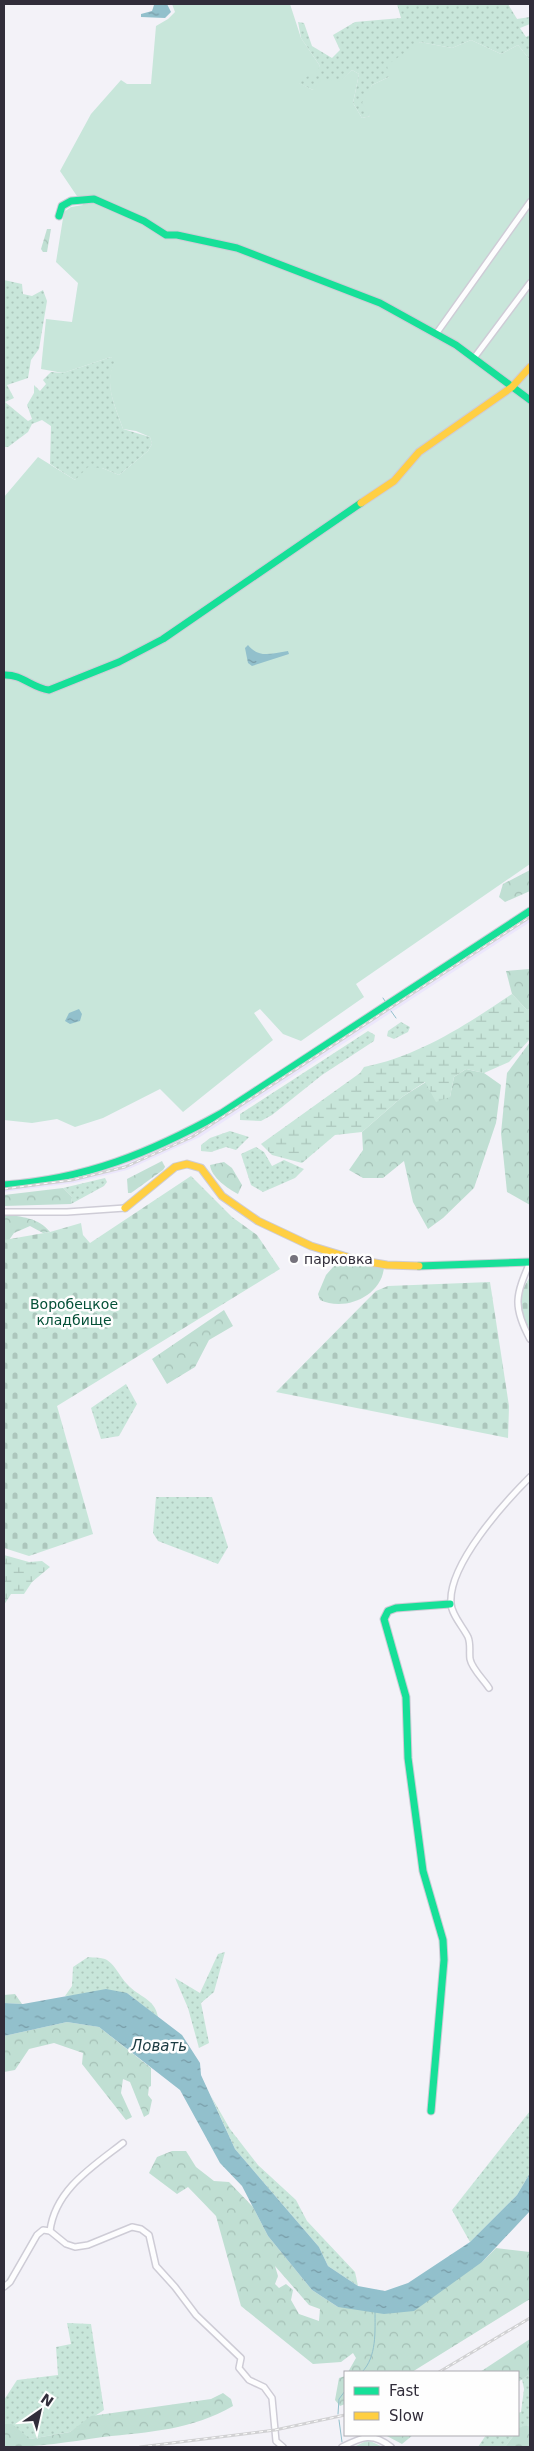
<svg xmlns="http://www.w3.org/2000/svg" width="534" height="2451" font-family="'DejaVu Sans',sans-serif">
	<defs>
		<pattern id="grass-dots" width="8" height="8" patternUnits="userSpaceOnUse" patternTransform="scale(1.25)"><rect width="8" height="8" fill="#c8e6da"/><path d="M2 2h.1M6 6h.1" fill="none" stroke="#acc6bc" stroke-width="1.8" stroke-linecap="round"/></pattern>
		<pattern id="forest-crowns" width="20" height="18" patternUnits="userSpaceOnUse" patternTransform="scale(1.25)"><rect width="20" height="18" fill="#c0dfd3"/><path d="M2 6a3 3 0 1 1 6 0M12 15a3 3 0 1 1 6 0" fill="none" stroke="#a5c0b6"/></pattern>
		<pattern id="wetland-marsh" width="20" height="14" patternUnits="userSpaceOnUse" patternTransform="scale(1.25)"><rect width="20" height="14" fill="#c8e6da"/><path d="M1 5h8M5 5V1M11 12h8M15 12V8" fill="none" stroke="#acc6bc"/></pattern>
		<pattern id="cemetery-stones" width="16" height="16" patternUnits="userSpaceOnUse" patternTransform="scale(1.25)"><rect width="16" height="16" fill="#c8e6da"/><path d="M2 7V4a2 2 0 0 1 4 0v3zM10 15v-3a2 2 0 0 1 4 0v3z" fill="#acc6bc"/></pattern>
		<pattern id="water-ripples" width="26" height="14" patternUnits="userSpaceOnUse" patternTransform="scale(1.25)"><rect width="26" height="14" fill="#92c0cc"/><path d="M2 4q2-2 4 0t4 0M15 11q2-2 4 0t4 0" fill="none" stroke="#789ca7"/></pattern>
	</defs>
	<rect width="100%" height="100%" fill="#f3f2f8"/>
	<!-- built -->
	<path fill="#ece7fc" d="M530,914V922L200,1137L127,1170L74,1183L4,1192V1187L22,1186L124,1164L191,1134Z"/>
	<!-- grass -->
	<g fill="url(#grass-dots)">
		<path d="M397,4H508L517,19L530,17V24L520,28L526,37L530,35V60L518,45L501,54L471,40L452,48L420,42L389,77L372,85L366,99L370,116L362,118L353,103L359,74L352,70L340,82L313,90L298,83L320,66L301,38L298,22L304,23L312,46L332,58L340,50L333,35L355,22L401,18Z"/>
		<path d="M4,280L22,284L23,294L32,296L43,290L47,301L39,349L31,360L28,378L7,385L14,398L5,402L28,421L32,419L27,405L34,393V385L40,391L46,384L43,380L51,372L63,373L111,357L116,360C103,384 115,405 123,429L150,437L152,444L148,451L119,475L102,468L75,480L50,464L51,426L42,420L32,424L28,432L8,447H4Z"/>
		<path d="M401,1022L410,1027L408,1032L394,1039L387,1036L388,1031Z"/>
		<path d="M368,1031L375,1035L374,1041L322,1075L272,1115L261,1121L240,1120V1114Z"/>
		<path d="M230,1131L249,1137L236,1150L226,1147L211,1152L201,1151V1145L210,1138Z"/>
		<path d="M256,1147L264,1152L272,1166L284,1160L304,1169L295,1178L263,1192L251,1185L241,1154Z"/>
		<path d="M105,1178L107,1182L104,1186L71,1204L72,1197L63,1188Z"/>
		<path d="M126,1384L137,1404L119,1436L101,1439L91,1408Z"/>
		<path d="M156,1497H212L228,1547L218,1564L158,1541L153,1533Z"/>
		<path d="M225,1952L214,1992L201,2003L209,2043L199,2048L188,2008L175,1978L200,1993L218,1954Z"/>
		<path d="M88,1957C94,1958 102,1957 107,1960C116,1966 120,1977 127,1984C138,1997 155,1998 158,2017L127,1993L65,1996L72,1986L73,1967Z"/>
		<path d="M211,2096L230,2129L258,2165L296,2200L307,2221L355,2272L358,2286L328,2266L319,2247L235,2149Z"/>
		<path d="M530,2111V2173L517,2195L470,2242L452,2210Z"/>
		<path d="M67,2323L91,2324L104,2410L70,2432L30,2439L4,2428V2400L17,2380L58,2375L56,2347L71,2344Z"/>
		<path d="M530,2374V2427L527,2425L518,2430V2413L521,2412L524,2389L522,2379Z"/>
		<path d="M486,2435H514L505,2447H478Z"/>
	</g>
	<!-- forest -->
	<g fill="url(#forest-crowns)" fill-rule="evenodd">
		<path d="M47,229H51L47,252H43L41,249Z"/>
		<path d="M530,870V891L505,902L499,897L503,884Z"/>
		<path d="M530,969V1009L527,1010L512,994L506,971Z"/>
		<path d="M530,1042V1205L507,1192L501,1133L507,1073Z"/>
		<path d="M466,1069L484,1073L501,1085L496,1123L474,1188L443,1218L428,1229L413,1202L404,1161L383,1178H363L349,1170L363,1150L362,1132L402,1097L426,1082L450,1097L454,1077Z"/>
		<path d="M162,1161L165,1167L163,1170L131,1193H128L127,1179Z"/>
		<path d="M224,1162L232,1168L242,1185L238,1194C228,1189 211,1177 210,1165Z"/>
		<path d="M63,1188L72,1197L71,1204L4,1206V1195Z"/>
		<path d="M4,1215C21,1216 39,1218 50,1232L43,1233L30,1226L14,1233L9,1240H4Z"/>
		<path d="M340,1259L384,1267C382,1296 345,1312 320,1300L318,1294L326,1275Z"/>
		<path d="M224,1310L233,1326L209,1340L195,1367L167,1384L152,1359Z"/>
		<path d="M15,1994L22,2004L4,2003V1995Z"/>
		<path d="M67,2022L99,2027L151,2068V2086L149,2087L148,2095L152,2100L149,2114L144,2117L130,2082L123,2079L121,2093L132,2117L126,2120L82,2064L83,2053L54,2043L29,2049L15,2070L4,2072V2036Z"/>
		<path d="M172,2151H186L196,2167L214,2181L229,2182L253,2207L268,2236L312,2290L338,2307L482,2262L496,2248L530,2252V2299L412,2372H348L356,2358L353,2353L341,2362L313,2364L241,2306L216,2216L188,2187L177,2194L149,2173L157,2157ZM275,2266L309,2305L320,2309L319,2321L299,2314L291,2300L293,2290L286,2284L279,2288L275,2284L278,2276Z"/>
		<path d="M530,2339V2374L518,2382V2372H480Z"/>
		<path d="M345,2376V2404L340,2406L335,2400L339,2378Z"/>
		<path d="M223,2393L231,2399L233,2406C192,2430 149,2432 103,2437C70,2442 38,2447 4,2447V2424H12L30,2439L70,2432L91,2416L211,2399Z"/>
		<path d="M527,2425L530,2427V2447H505L514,2435H518L519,2428Z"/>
		<path d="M385,2435H413L402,2444Z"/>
	</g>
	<!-- wetland -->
	<g fill="url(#wetland-marsh)">
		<path d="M512,994L527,1010L530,1009V1039L509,1062L484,1073L466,1069L454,1077L450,1097L436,1102L425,1082L402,1097L362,1132L335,1135L302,1163L272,1155L261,1144L360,1073L364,1067C419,1056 466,1025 512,994Z"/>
		<path d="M4,1555L29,1562L42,1561L50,1567L32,1582L24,1594H11L4,1605Z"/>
		<path d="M368,2440L383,2447H384H354Z"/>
	</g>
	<!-- cemetery -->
	<g fill="url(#cemetery-stones)">
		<path d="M191,1176L232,1217L257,1235L280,1269L57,1406L93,1534L29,1556L4,1548V1240L50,1232L81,1223L83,1235L90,1243Z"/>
		<path d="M530,1277V1333C518,1312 516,1297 530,1277Z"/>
		<path d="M490,1282L509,1406L508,1438L276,1392L376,1291L388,1286Z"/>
	</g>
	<!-- garden -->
	<path fill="#c8e6da" d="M172,4H290L301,38L320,66L313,77L308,76L299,83L313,90L322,79L339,82L352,70L359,74L353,103L362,118L370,116L362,103L372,85L389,77L387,65L420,42L452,48L471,40L501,54L518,45L530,60V864L356,984L364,997L301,1041L283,1034L260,1009L254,1013L273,1040L183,1112L160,1089L103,1118L75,1127L57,1119L32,1123L4,1120V497L38,457L75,480L88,467L102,468L119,475L148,451L152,444L150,437L136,431L123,429C115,405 103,384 115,361L111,357L63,373L41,369L46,319L72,322L78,283L56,262L64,212L71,207L83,205L60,171L91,114L121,80L127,84H151L156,26L168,19L175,12Z"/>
	<!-- water -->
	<g fill="url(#water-ripples)">
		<path d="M158,4H167L171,12L165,18L141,17V14L152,11L154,5Z"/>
		<path d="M248,645C259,659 272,653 288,651L289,654L252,666L248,663L245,648Z"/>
		<path d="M79,1009L82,1014L80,1021L70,1024L65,1021L69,1013Z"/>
		<path d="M106,1989L127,1993L182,2035L200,2063L201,2075L235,2149L319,2247L328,2266L358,2286L385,2291L408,2283L470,2242L517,2195L530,2173V2211L482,2262L414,2311L384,2314L338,2307L312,2290L268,2236L242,2186L220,2163L180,2090L99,2027L67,2022L4,2036V2003L23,2004Z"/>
	</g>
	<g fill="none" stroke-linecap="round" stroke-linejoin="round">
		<!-- stream -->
		<g stroke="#92c0cc" stroke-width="1">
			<path d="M383,998L385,1001"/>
			<path d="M391,1011L396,1018"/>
			<path d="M362,2372C377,2357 375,2331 375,2311"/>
			<path d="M338,2414L339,2399L345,2391"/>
			<path d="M339,2420L342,2442"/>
		</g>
		<!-- street casing -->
		<g stroke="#ceccd6" stroke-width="8">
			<g id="street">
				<path d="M436,334L530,202"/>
				<path d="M474,358L530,283"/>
				<path d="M4,1212H67L125,1208"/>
				<path d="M530,1262C516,1295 512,1306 530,1339"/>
				<path d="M489,1688C484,1680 472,1669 470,1659C469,1652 471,1644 468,1637C463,1627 451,1614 451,1603C448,1565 504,1503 530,1477"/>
				<path d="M50,2231L66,2244L75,2247L88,2245L132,2227L141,2229L149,2235L156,2266L175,2287L196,2315L241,2358L239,2368L249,2380L264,2387L272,2398L276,2441L283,2447"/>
				<path d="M4,2287L10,2282L37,2235L43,2230L50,2231C55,2190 92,2167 123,2143"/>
				<path d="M342,2447C362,2437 372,2432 391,2447"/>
			</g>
		</g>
		<!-- fast casing -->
		<g stroke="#ceccd6" stroke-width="9">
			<g id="fast">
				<path d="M59,216L62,206L71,201L94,199L144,221L166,235H177L237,248L380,303L456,345L530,400"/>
				<path d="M4,675C22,674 32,688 49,690L119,662L163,639L361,503"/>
				<path d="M4,1185C86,1179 150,1153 222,1113L530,911"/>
				<path d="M419,1266L530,1262"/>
				<path d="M431,2111L444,1960L443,1940L423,1871L408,1758L406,1697L384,1619L388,1611L396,1608L450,1604"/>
			</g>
		</g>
		<!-- slow casing -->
		<g stroke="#ceccd6" stroke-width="9">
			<g id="slow">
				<path d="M361,503L394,481L419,452L512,387L530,367"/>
				<path d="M125,1208L175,1167L187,1164L201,1168L222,1196L258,1221L311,1246L357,1260L387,1265L419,1266"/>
			</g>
		</g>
		<!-- street -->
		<use href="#street" stroke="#fdfdfe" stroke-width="5"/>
		<!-- fast -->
		<use href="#fast" stroke="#16e098" stroke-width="7"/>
		<!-- slow -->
		<use href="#slow" stroke="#ffcf43" stroke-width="7"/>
		<!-- rail casing -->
		<g stroke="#d1d1d3" stroke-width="3">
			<g id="rail">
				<path d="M4,1189L72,1180L125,1167L192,1137L530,917"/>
				<path d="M439,2372L530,2318"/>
				<path d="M140,2447L275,2430L345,2415"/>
			</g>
		</g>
		<!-- rail -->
		<use href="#rail" stroke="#fefefe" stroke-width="1" stroke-dasharray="4" stroke-linecap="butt"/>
	</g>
	<!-- markers -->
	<circle fill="#75727c" stroke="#fefefe" stroke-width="2" cx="294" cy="1259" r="5"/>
	<g text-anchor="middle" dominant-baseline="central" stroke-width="5" stroke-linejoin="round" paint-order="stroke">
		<!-- poi labels -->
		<g font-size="14" fill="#312d3a" stroke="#fefefe" text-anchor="start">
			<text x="304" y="1259">парковка</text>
		</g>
		<!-- park labels -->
		<g font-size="14" fill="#045037" stroke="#fefefe">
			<text x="74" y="1304">Воробецкое<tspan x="74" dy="16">кладбище</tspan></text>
		</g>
		<!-- water labels -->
		<g font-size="15" font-style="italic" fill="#1a3b41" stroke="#fefefe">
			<text x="159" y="2046">Ловать</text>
		</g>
	</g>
	<!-- border -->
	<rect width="534" height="2451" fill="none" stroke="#312d3a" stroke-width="10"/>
	<!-- legend -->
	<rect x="344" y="2371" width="175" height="65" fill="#fefefe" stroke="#acaab0"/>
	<rect x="354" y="2387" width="25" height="8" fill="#16e098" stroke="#acaab0"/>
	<text x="389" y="2396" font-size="15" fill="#312d3a">Fast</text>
	<rect x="354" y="2412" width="25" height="8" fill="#ffcf43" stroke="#acaab0"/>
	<text x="389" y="2421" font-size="15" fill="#312d3a">Slow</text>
	<!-- north arrow -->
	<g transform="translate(40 2411) rotate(34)" stroke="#fefefe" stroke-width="4" paint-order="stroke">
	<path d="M0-4L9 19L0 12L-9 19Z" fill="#312d3a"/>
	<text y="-8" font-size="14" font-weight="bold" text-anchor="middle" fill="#312d3a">N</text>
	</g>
</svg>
